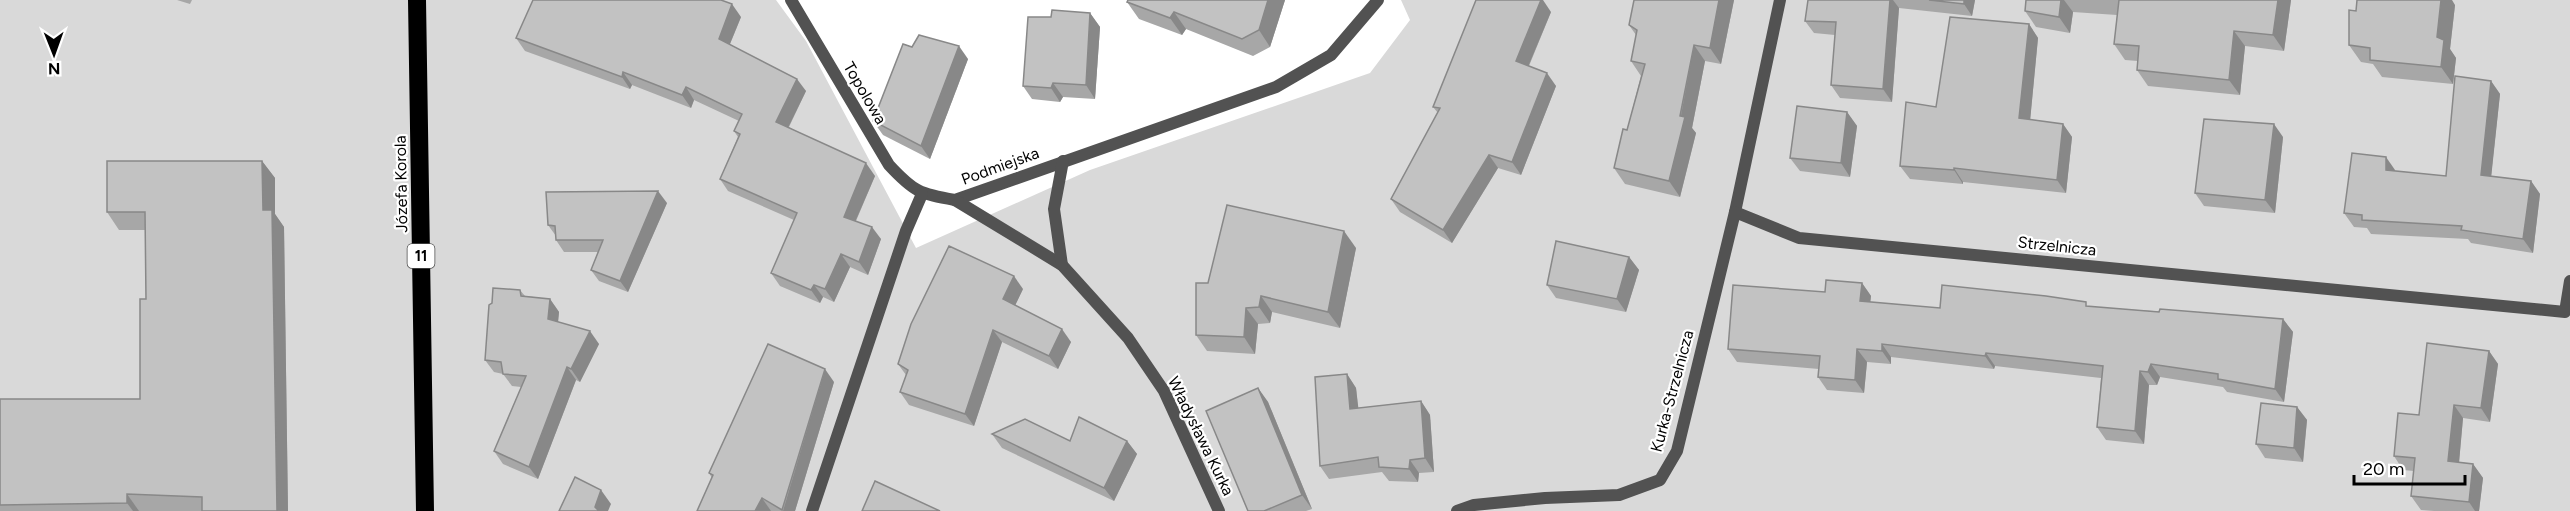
<svg xmlns="http://www.w3.org/2000/svg" width="2570" height="511" font-family="Figtree,sans-serif">
	<rect width="100%" height="100%" fill="#fff"/>
	<!-- green -->
	<path fill="#d9d9d9" d="M0,0H776L806,41L916,248L1090,170L1370,73L1410,20L1401,0H2570V511H0Z"/>
	<g fill="none" stroke-linecap="round" stroke-linejoin="round">
		<!-- street -->
		<g stroke="#525252" stroke-width="12">
			<path d="M791,0L889,165C914,192 920,194 955,200L1276,87L1331,55L1378,0"/>
			<path d="M1780,0L1735,212L1799,238L2565,312L2570,281"/>
			<path d="M955,200L1062,265L1128,338L1164,391L1219,511"/>
			<path d="M1062,265L1054,209L1063,161"/>
			<path d="M812,511L906,231L922,194"/>
			<path d="M1457,511L1474,505L1545,498L1619,495L1660,480L1677,451L1735,212"/>
		</g>
		<!-- highway -->
		<path stroke="#000" stroke-width="18" d="M417,0L425,511"/>
	</g>
	<!-- wall -->
	<g fill="#a7a7a7">
		<path d="M177,0H192L190,4Z"/>
		<path d="M1128,0H1285L1270,47L1253,56L1186,29L1182,35L1139,19L1127,2Z"/>
		<path d="M1734,0L1721,64L1705,61L1692,128L1696,133L1680,197L1625,184L1614,168L1627,130L1641,76L1631,61L1636,35L1629,25Z"/>
		<path d="M1808,0H1975L1972,16L1899,8L1892,102L1840,98L1831,85L1835,35L1814,33L1805,21Z"/>
		<path d="M2026,0H2291L2284,51L2245,46L2240,95L2148,86L2137,70L2138,61L2125,60L2114,44L2117,15L2073,12L2070,33L2036,27L2025,11Z"/>
		<path d="M2455,5L2450,49L2456,58L2453,84L2382,77L2373,64L2361,62L2349,45L2356,11Z"/>
		<path d="M1551,12L1529,66L1556,86L1521,175L1498,168L1452,243L1400,212L1391,199L1438,113L1433,107Z"/>
		<path d="M1090,13L1100,27L1095,99L1063,97L1060,102L1032,99L1023,86L1051,17Z"/>
		<path d="M741,17L730,44L806,91L789,127L875,176L856,221L881,239L868,275L850,267L834,302L823,297L820,303L780,286L771,273L794,220L728,191L720,179L738,137L734,131L739,121L694,100L691,108L632,85L630,89L525,51L516,38Z"/>
		<path d="M2029,24L2038,38L2030,120L2063,124L2072,137L2066,193L1963,182V184L1910,179L1900,166L1936,107Z"/>
		<path d="M912,47L968,59L930,159L883,135L873,121Z"/>
		<path d="M2491,81L2500,94L2491,176L2531,181L2540,194L2533,253L2471,243L2468,239L2371,234L2367,228L2354,227L2344,213L2395,171L2446,176Z"/>
		<path d="M1847,112L1857,126L1850,177L1800,171L1790,158Z"/>
		<path d="M2283,137L2275,213L2204,206L2195,193Z"/>
		<path d="M262,161L275,178V214L284,227L288,511H0V399H140L146,299L145,230H119L107,212Z"/>
		<path d="M667,203L628,292L599,281L591,270L598,252H564L556,240V236L548,225Z"/>
		<path d="M1356,248L1340,328L1272,312L1270,323L1258,324L1255,354L1207,351L1196,335L1208,283Z"/>
		<path d="M1629,257L1639,270L1626,312L1556,298L1547,285Z"/>
		<path d="M1862,283L1871,296L1870,302L1940,308L2089,307L2283,319L2293,332L2284,402L2227,392L2223,387L2160,377L2157,385H2149L2144,444L2106,440L2097,427L2101,378L1995,366L1994,369L1891,357V364L1867,362L1864,393L1827,390L1818,377L1819,369L1737,362L1728,349L1825,292Z"/>
		<path d="M1023,289L1015,305L1071,342L1058,369L1002,342L974,426L909,405L900,392L906,375L898,364Z"/>
		<path d="M520,290L525,296L550,299L559,312L558,322L599,344L580,382L576,380L538,479L503,464L494,451L521,387L512,386L503,374L494,372L485,360Z"/>
		<path d="M2489,351L2498,364L2490,422L2463,418L2459,462L2473,464L2483,478L2479,511H2434L2421,510L2411,496L2414,471L2403,470L2394,456L2419,415Z"/>
		<path d="M1347,374L1356,388L1358,408L1421,401L1430,415L1434,472L1419,473L1418,482L1389,481L1382,472L1329,479L1320,466Z"/>
		<path d="M834,382L795,511H697L712,478L709,473Z"/>
		<path d="M1258,388L1268,402L1312,509L1306,511H1248Z"/>
		<path d="M2297,407L2307,420L2303,462L2265,458L2256,444Z"/>
		<path d="M992,434L1070,441H1127L1137,454L1114,501L1002,448Z"/>
	</g>
	<!-- shaded-wall -->
	<g fill="#888">
		<path d="M1268,0H1285L1270,47L1259,30Z"/>
		<path d="M1541,0H1543L1551,12L1525,74L1516,61Z"/>
		<path d="M1719,0H1734L1721,64L1710,48Z"/>
		<path d="M1890,0H1893L1899,8L1892,102L1883,89Z"/>
		<path d="M1964,0H1975L1972,16L1964,4Z"/>
		<path d="M2061,0H2064L2073,12L2070,33L2059,17Z"/>
		<path d="M2278,0H2291L2284,51L2273,35Z"/>
		<path d="M2441,0H2452L2455,5L2450,49L2456,58L2453,84L2441,67L2437,37Z"/>
		<path d="M732,4L741,17L727,51L719,39Z"/>
		<path d="M1174,12L1186,29L1182,35L1170,18Z"/>
		<path d="M1090,13L1100,27L1095,99L1086,85Z"/>
		<path d="M2029,24L2038,38L2029,132L2019,118Z"/>
		<path d="M2234,31L2245,46L2240,95L2229,80Z"/>
		<path d="M1694,45L1705,61L1692,128L1696,133L1680,197L1669,181Z"/>
		<path d="M959,46L968,59L930,159L921,146Z"/>
		<path d="M623,72L632,85L630,89L622,77Z"/>
		<path d="M1547,73L1556,86L1521,175L1512,162Z"/>
		<path d="M797,79L806,91L785,134L776,122Z"/>
		<path d="M2491,81L2500,94L2490,188L2481,175Z"/>
		<path d="M1053,83L1063,97L1060,102L1051,88Z"/>
		<path d="M686,87L694,100L691,108L682,95Z"/>
		<path d="M1847,112L1857,126L1850,177L1841,163Z"/>
		<path d="M2063,124L2072,137L2066,193L2057,180Z"/>
		<path d="M2274,124L2283,137L2275,213L2265,200Z"/>
		<path d="M1489,155L1498,168L1452,243L1443,230Z"/>
		<path d="M2386,157L2395,170L2396,183L2386,170Z"/>
		<path d="M262,161L275,178V214L284,227L288,511H277L263,210Z"/>
		<path d="M866,163L875,176L852,229L844,217Z"/>
		<path d="M1954,168L1963,182V184L1954,170Z"/>
		<path d="M2531,181L2540,194L2533,253L2523,239Z"/>
		<path d="M658,191L667,203L628,292L620,281Z"/>
		<path d="M872,227L881,239L868,275L859,262Z"/>
		<path d="M1344,231L1356,248L1340,328L1328,312Z"/>
		<path d="M841,254L850,267L834,302L825,289Z"/>
		<path d="M1629,257L1639,270L1626,312L1617,299Z"/>
		<path d="M1014,276L1023,289L1012,312L1003,299Z"/>
		<path d="M1862,283L1871,296L1869,314L1860,301Z"/>
		<path d="M814,285L823,297L820,303L811,290Z"/>
		<path d="M1261,296L1272,312L1270,323L1259,307Z"/>
		<path d="M550,299L559,312L557,332L548,319Z"/>
		<path d="M1246,308L1258,324L1255,354L1244,337Z"/>
		<path d="M2283,319L2293,332L2284,402L2275,389Z"/>
		<path d="M1062,329L1071,342L1058,369L1049,356Z"/>
		<path d="M993,330L1002,342L974,426L965,414Z"/>
		<path d="M590,331L599,344L580,382L571,369Z"/>
		<path d="M1882,344L1891,357V364L1882,351Z"/>
		<path d="M1857,349L1867,362L1864,393L1855,380Z"/>
		<path d="M2489,351L2498,364L2490,422L2481,408Z"/>
		<path d="M1986,353L1995,366L1994,369L1985,356Z"/>
		<path d="M2151,364L2160,377L2157,385L2148,372Z"/>
		<path d="M567,367L576,380L538,479L529,467Z"/>
		<path d="M825,369L834,382L795,511H783Z"/>
		<path d="M2140,371L2149,385L2144,444L2135,431Z"/>
		<path d="M1347,374L1356,388L1360,422L1350,409Z"/>
		<path d="M1258,388L1268,402L1312,509L1302,495Z"/>
		<path d="M1421,401L1430,415L1434,472L1425,458Z"/>
		<path d="M2454,405L2463,418L2458,474L2448,461Z"/>
		<path d="M2297,407L2307,420L2303,462L2294,448Z"/>
		<path d="M1127,441L1137,454L1114,501L1104,488Z"/>
		<path d="M1410,460L1419,473L1418,482L1409,469Z"/>
		<path d="M2473,464L2483,478L2479,511H2475L2469,502Z"/>
		<path d="M601,490L611,504L608,511H598L595,507Z"/>
		<path d="M127,494L139,511H133L127,503Z"/>
		<path d="M762,498L771,511H755Z"/>
	</g>
	<!-- building -->
	<g fill="#c2c2c2" stroke="#888" stroke-width="1.5">
		<path d="M533,0H721L732,4L719,39L797,79L776,122L866,163L844,217L872,227L859,262L841,254L825,289L814,285L811,290L771,273L797,213L720,179L740,134L734,131L742,114L686,87L682,95L623,72L622,77L516,38Z"/>
		<path d="M1128,0H1268L1259,30L1242,39L1174,12L1170,18L1127,2Z"/>
		<path d="M1476,0H1541L1516,61L1547,73L1512,162L1489,155L1443,230L1391,199L1440,108L1433,107Z"/>
		<path d="M1634,0H1719L1710,48L1694,45L1680,116L1685,117L1669,181L1614,168L1623,129L1627,130L1645,64L1631,61L1637,30L1629,25Z"/>
		<path d="M1808,0H1890L1883,89L1831,85L1836,22L1805,21Z"/>
		<path d="M1929,0H1964V4Z"/>
		<path d="M2026,0H2061L2059,17L2025,11Z"/>
		<path d="M2119,0H2278L2273,35L2234,31L2229,80L2137,70L2139,46L2114,44Z"/>
		<path d="M2357,0H2441L2437,37L2444,40L2441,67L2370,60V48L2349,45V10L2356,11Z"/>
		<path d="M1052,10L1090,13L1086,85L1053,83L1051,88L1023,86L1028,17H1051Z"/>
		<path d="M1950,17L2029,24L2019,118L2063,124L2057,180L1954,168V170L1900,166L1906,102L1936,107Z"/>
		<path d="M919,35L959,46L921,146L873,121L903,44L912,47Z"/>
		<path d="M2455,76L2491,81L2481,175L2531,181L2523,239L2461,230L2462,226L2362,220V215L2344,213L2352,153L2386,157V170L2446,176Z"/>
		<path d="M1797,106L1847,112L1841,163L1790,158Z"/>
		<path d="M2204,119L2274,124L2265,200L2195,193Z"/>
		<path d="M107,161H262L263,210H272L277,511H202V497L127,494V503L0,505V399H140V299H146L145,212H107Z"/>
		<path d="M658,191L620,281L591,270L603,240H556L555,226L548,225L546,192Z"/>
		<path d="M1227,205L1344,231L1328,312L1261,296L1259,307L1246,308L1244,337L1196,335V283H1208Z"/>
		<path d="M1556,241L1629,257L1617,299L1547,285Z"/>
		<path d="M949,246L1014,276L1003,299L1062,329L1049,356L993,330L965,414L900,392L908,370L898,364L911,324Z"/>
		<path d="M1826,280L1862,283L1860,301L1940,308L1942,285L2046,296L2086,302V306L2159,312L2160,309L2283,319L2275,389L2218,379V374L2151,364L2148,372L2140,371L2135,431L2097,427L2103,366L1986,353L1985,356L1882,344V351L1857,349L1855,380L1818,377L1820,356L1728,349L1733,285L1825,292Z"/>
		<path d="M493,288L520,290L521,296L550,299L548,319L590,331L571,369L567,367L529,467L494,451L526,376L503,374L501,362L485,360L489,305L492,303Z"/>
		<path d="M2427,343L2489,351L2481,408L2454,405L2448,461L2473,464L2469,502L2411,496L2415,458L2394,456L2398,413L2419,415Z"/>
		<path d="M768,344L825,369L782,510L762,498L755,511H697L713,475L709,473Z"/>
		<path d="M1347,374L1350,409L1421,401L1425,458L1410,460L1409,469L1379,467L1378,457L1320,466L1315,377Z"/>
		<path d="M1258,388L1302,495L1264,511H1248L1206,411Z"/>
		<path d="M2261,403L2297,407L2294,448L2256,444Z"/>
		<path d="M1079,417L1127,441L1104,488L992,434L1025,419L1070,441Z"/>
		<path d="M575,477L601,490L595,507L599,511H559Z"/>
		<path d="M875,481L940,511H862Z"/>
	</g>
	<g text-anchor="middle" dominant-baseline="central" stroke-width="4.5" stroke-linejoin="round" paint-order="stroke">
		<!-- shield labels -->
		<rect fill="#fff" stroke="#4c4c4c" stroke-width="1.5" x="407.5" y="244" width="27" height="24" rx="4.5"/>
		<g font-size="15" font-weight="bold" fill="#000">
			<text x="421" y="256">11</text>
		</g>
		<!-- street labels -->
		<g font-size="16" fill="#000" stroke="#fff">
			<text transform="translate(865 93) rotate(60)">Topolowa</text>
			<text transform="translate(1000 166) rotate(-20)">Podmiejska</text>
			<text transform="translate(401 184) rotate(-91)">Józefa Korola</text>
			<text transform="translate(2057 246) rotate(6)">Strzelnicza</text>
			<text transform="translate(1672 391) rotate(-75)">Kurka-Strzelnicza</text>
			<text transform="translate(1201 436) rotate(64)">Władysława Kurka</text>
		</g>
	</g>
	<!-- north arrow -->
	<g transform="translate(54 54) rotate(179)" stroke="#ffffff" stroke-width="4.5" paint-order="stroke">
	<path d="M0-4.5L10 22L0 15L-10 22Z" fill="#000000"/>
	<text y="-9" font-size="16" font-weight="bold" text-anchor="middle" fill="#000000">N</text>
	</g>
	<!-- scale -->
	<path d="M2354 475v9h111v-9" fill="none" stroke="#000000" stroke-width="3"/>
	<text x="2363" y="475" font-size="18" fill="#000000" stroke="#ffffff" stroke-width="4.5" paint-order="stroke">20 m</text>
</svg>
